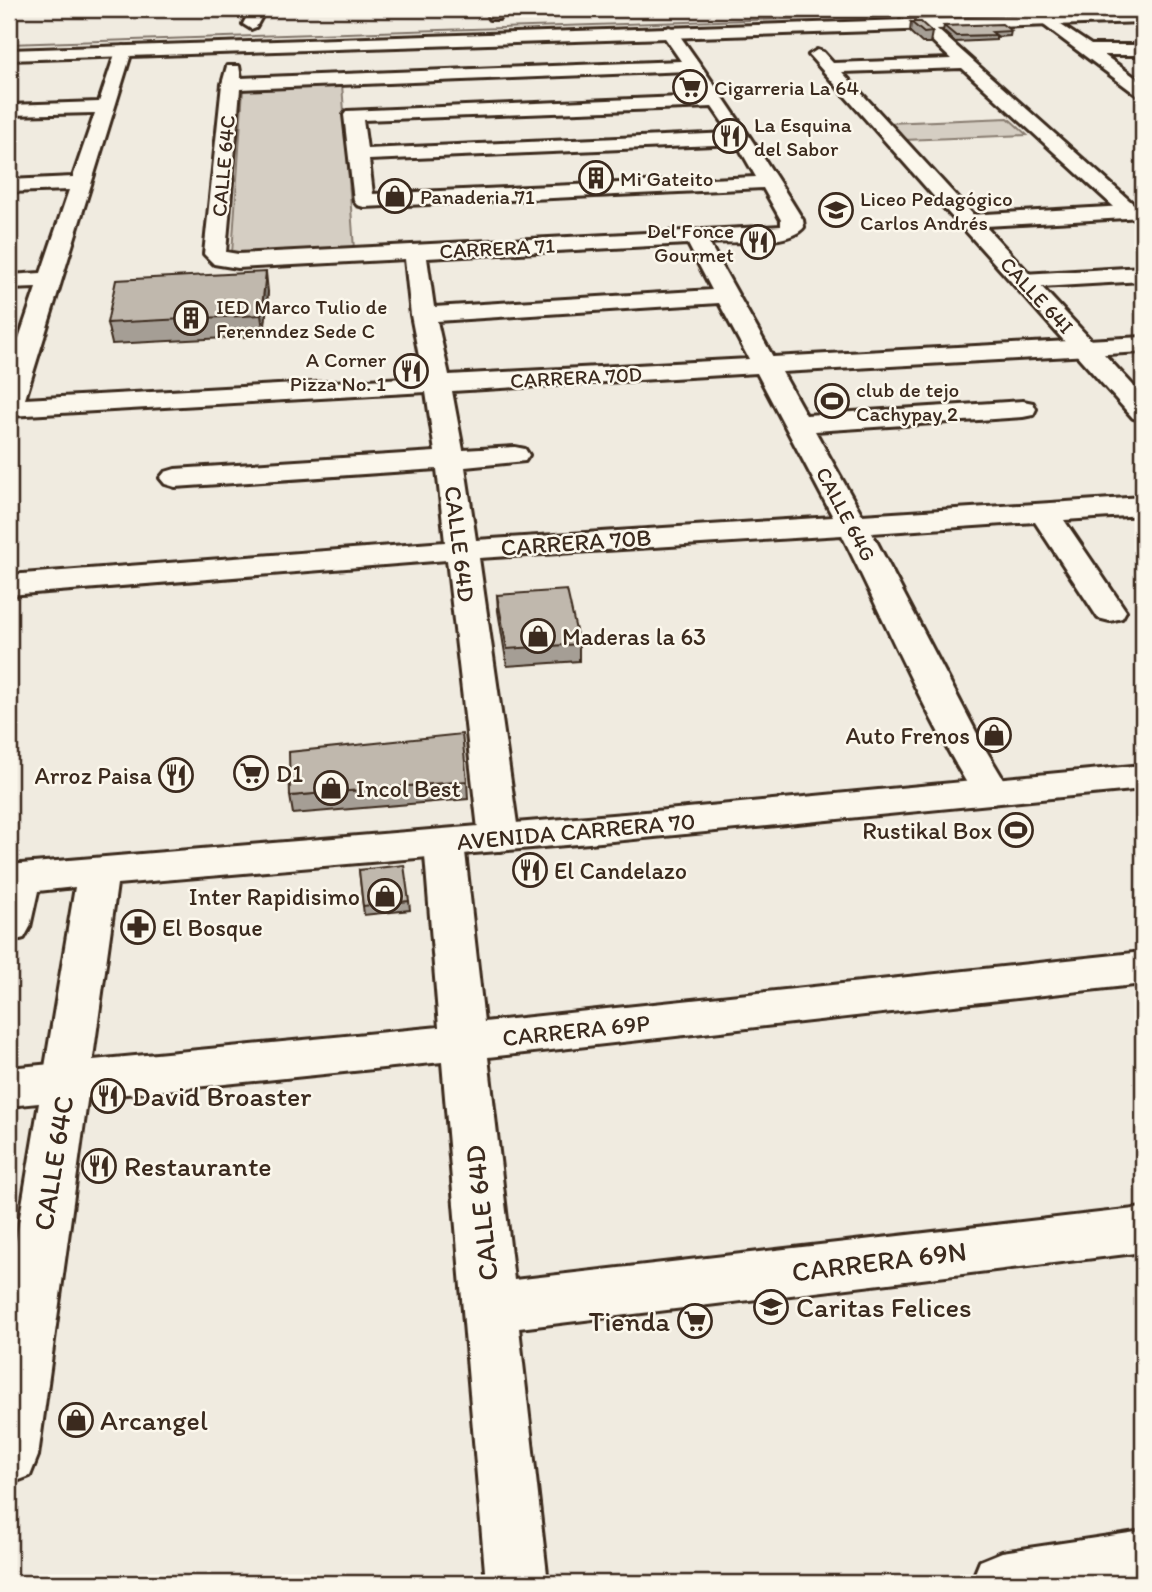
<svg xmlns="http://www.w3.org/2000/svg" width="1152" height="1592" font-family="Itim,sans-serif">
	<rect width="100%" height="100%" fill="#f0ebe0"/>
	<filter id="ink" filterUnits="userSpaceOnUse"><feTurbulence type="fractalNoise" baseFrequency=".0143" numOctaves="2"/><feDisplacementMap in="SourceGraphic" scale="14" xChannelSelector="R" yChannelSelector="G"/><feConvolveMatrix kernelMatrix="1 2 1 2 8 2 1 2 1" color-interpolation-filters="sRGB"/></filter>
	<g filter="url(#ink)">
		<!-- green -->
		<g fill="#d5cec3" stroke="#887c70" stroke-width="2">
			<path d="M342,84L354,249L232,254L243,89Z"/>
			<path d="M1008,118L1027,135L904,140L888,123Z"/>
		</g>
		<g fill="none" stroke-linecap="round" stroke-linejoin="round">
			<!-- stream -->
			<g fill="#7f7367" fill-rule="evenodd">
				<path d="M1057,9H1088L967,13L969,12Z"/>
				<path d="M904,14L905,16L9,45V43Z"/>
			</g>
			<!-- street casing -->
			<g stroke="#3b2a1e" stroke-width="6">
				<g id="street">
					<path d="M251,9H266L256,27L251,29L243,24Z"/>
					<path d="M1046,15L1091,45H1143V55H1104L1143,83V96L1137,95L1041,23L1038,20L1041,17Z"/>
					<path d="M924,20L929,22L1138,208L1142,212L1138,216H1124L962,68L842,72L979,221L976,226H960L809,55L817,50L823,52L833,63L951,59L919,28L916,25L919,22Z"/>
					<path d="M669,27L675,29C720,92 763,155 803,220L804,227C790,246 732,241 709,243L773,357L1143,337V352L782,372L806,415L1023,401L1033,403L1036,409L1033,415L1023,417L815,431L862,515L1143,497V515L1064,520L1126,611L1122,618L1110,621L1098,618L1035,522L872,533L984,747L1011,792L1006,801L992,804L978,801C925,717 886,623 842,535L479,558L519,838L513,847L499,851L485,847L479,838L447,560L9,595V575L445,542L437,469L175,487L165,484L160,478L165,472L175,469L435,452L426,392L9,416V368L36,288L9,289V275L41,273L69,190L9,192V180L73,177L95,113L9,115V105L99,102L116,51L124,46L132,51L25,399L423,377L411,315L405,259L238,268L214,264L204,254L222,84L227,66H239L241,78L681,61L661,32ZM688,71L705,96L347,111L344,115L354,201L357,205L364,207L763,188L781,220V226L238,254L226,252L240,89ZM712,107L730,133L367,149L363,120ZM737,144L756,177L373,194L369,160ZM688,244L712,290L434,307L427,258ZM719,303L749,359L449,375L437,321ZM757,373L833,517L476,540L465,467L525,461L529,455L525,449L515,447L463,450L452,391Z"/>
					<path d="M1143,267V281L1023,288L1015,286L1011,281L1015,276L1023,274Z"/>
					<path d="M444,830L458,834L464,843L484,1022L1143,952V984L488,1057L514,1280L1143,1208V1252L519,1328L548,1583H486L442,1062L9,1106V1068L439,1027L424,843L430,834Z"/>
					<path d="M1143,1531V1583H971L980,1561L1002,1552Z"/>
				</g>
			</g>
			<!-- secondary casing -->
			<g stroke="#3b2a1e" stroke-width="6">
				<g id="secondary">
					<path d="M486,9H500L502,16L499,19H489Z"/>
					<path d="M1143,205V217L985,226L1143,396V420L1133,418L957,221L960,216L968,215Z"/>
					<path d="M1143,765V789L624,840L117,884L38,1456L30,1476L9,1484V1283L75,887L38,891L30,927L24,938L9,942V865L624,814Z"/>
				</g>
			</g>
			<!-- highway casing -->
			<g stroke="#3b2a1e" stroke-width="6">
				<path id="highway" d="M1143,12V22L9,60V50Z"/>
			</g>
			<!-- street -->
			<use href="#street" fill="#fbf7ec" fill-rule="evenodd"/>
			<!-- secondary -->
			<use href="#secondary" fill="#fbf7ec" fill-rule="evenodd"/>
			<!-- highway -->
			<use href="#highway" fill="#fbf7ec" fill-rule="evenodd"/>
		</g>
		<!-- wall -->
		<g fill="#a59e95" stroke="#3b2a1e" stroke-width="2">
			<path d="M882,9H982L981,15L892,18Z"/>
			<path d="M911,22L932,32L930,43H922L910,32Z"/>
			<path d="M944,26L1011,31L1010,36L996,37V40L955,42L943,31Z"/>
			<path d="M268,292L264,336L112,344L107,323Z"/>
			<path d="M497,595L579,644V661L507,666L498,611Z"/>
			<path d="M467,781L468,799L293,814L290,796Z"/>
			<path d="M359,870L409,901L410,910L364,915Z"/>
		</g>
		<!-- shaded-wall -->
		<path fill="#868179" stroke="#3b2a1e" stroke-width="2" d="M266,272L268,292L264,336L261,315Z"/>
		<!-- building -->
		<g fill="#c0b8ad" stroke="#3b2a1e" stroke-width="2">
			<path d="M911,22H921L932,32L924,33Z"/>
			<path d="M1002,24L1011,31L992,32L996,35L956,36L944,26Z"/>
			<path d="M266,272L261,315L107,323L116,280Z"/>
			<path d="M567,590L579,644L507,649L497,595Z"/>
			<path d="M462,734L467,781L290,796L289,752Z"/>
			<path d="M404,865L409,901L363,906L359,870Z"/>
		</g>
	</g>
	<!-- icons -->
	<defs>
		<g id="supermarket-ring" transform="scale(1.75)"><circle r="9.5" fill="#fbf7ec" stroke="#3b2a1e" stroke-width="1.5"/><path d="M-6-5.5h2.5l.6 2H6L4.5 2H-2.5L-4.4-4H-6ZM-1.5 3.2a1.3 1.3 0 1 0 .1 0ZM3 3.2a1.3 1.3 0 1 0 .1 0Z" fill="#3b2a1e"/></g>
		<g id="restaurant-ring" transform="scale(1.75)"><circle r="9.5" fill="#fbf7ec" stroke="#3b2a1e" stroke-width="1.5"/><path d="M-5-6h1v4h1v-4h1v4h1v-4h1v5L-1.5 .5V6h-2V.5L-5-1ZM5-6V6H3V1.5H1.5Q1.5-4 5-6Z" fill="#3b2a1e"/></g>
		<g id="building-ring" transform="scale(1.75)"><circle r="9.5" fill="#fbf7ec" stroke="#3b2a1e" stroke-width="1.5"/><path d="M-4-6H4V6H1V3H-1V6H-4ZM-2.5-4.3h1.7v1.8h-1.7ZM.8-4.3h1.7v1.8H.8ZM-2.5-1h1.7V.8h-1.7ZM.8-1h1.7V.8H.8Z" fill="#3b2a1e"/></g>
		<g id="shop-ring" transform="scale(1.75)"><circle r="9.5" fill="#fbf7ec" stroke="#3b2a1e" stroke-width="1.5"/><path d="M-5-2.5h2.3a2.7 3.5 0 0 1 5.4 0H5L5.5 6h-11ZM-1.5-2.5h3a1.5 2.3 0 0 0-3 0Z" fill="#3b2a1e"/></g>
		<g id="school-ring" transform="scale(1.75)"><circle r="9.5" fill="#fbf7ec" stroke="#3b2a1e" stroke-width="1.5"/><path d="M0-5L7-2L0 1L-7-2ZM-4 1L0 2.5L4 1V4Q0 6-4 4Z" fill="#3b2a1e"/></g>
		<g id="stadium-ring" transform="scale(1.75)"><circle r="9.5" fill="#fbf7ec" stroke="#3b2a1e" stroke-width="1.5"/><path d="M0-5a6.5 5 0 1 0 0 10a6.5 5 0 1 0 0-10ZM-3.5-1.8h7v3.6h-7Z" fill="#3b2a1e"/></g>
		<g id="pharmacy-ring" transform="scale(1.75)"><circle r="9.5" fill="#fbf7ec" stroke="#3b2a1e" stroke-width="1.5"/><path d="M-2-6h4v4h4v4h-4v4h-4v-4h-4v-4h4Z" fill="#3b2a1e"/></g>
	</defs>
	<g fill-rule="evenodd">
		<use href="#supermarket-ring" x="690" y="87"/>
		<use href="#restaurant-ring" x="730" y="136"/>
		<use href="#building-ring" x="596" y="178"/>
		<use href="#shop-ring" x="395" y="196"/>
		<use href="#school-ring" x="836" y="210"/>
		<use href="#restaurant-ring" x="758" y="242"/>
		<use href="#building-ring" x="191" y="318"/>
		<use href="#restaurant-ring" x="411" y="371"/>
		<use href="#stadium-ring" x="832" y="401"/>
		<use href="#shop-ring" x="538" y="636"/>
		<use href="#shop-ring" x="994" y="735"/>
		<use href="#supermarket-ring" x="251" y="773"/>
		<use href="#restaurant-ring" x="176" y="775"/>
		<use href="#shop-ring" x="331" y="788"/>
		<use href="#stadium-ring" x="1016" y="830"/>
		<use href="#restaurant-ring" x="530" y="870"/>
		<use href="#shop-ring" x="385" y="896"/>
		<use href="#pharmacy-ring" x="138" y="927"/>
		<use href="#restaurant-ring" x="108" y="1096"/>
		<use href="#restaurant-ring" x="99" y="1166"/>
		<use href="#school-ring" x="771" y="1307"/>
		<use href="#supermarket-ring" x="695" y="1321"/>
		<use href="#shop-ring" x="76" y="1420"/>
	</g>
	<g text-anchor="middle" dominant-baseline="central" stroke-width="5" stroke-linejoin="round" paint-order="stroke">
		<!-- far-poi labels -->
		<g font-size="21" fill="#3b2a1e" stroke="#fbf7ec" text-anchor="start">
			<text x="714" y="87">Cigarreria La 64</text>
			<text x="754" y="124">La Esquina<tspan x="754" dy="24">del Sabor</tspan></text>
			<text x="620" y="178">Mi Gateito</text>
			<text x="420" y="196">Panaderia 71</text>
			<text x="860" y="198">Liceo Pedagógico<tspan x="860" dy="24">Carlos Andrés</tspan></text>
			<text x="734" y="230" text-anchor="end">Del Fonce<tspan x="734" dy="24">Gourmet</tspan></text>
			<text x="216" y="306">IED Marco Tulio de<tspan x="216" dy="24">Ferenndez Sede C</tspan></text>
			<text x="386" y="359" text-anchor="end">A Corner<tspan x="386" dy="24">Pizza No. 1</tspan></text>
			<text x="856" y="389">club de tejo<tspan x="856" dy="24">Cachypay 2</tspan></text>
		</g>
		<!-- far-street labels -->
		<g font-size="21" fill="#3b2a1e" stroke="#fbf7ec">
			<text transform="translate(223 166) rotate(-85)">CALLE 64C</text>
			<text transform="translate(497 248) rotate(-3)">CARRERA 71</text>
			<text transform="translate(1037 295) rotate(47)">CALLE 64I</text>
			<text transform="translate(576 377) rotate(-3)">CARRERA 70D</text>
			<text transform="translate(846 514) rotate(62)">CALLE 64G</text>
		</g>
		<!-- street labels -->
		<g font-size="24" fill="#3b2a1e" stroke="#fbf7ec">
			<text transform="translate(576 542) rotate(-4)">CARRERA 70B</text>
			<text transform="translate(460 544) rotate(83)">CALLE 64D</text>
			<text transform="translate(576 831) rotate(-5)">AVENIDA CARRERA 70</text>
			<text transform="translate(576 1030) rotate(-6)">CARRERA 69P</text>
		</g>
		<!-- poi labels -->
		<g font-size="24" fill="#3b2a1e" stroke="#fbf7ec" text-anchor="start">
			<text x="562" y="636">Maderas la 63</text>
			<text x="970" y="735" text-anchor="end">Auto Frenos</text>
			<text x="276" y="773">D1</text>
			<text x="152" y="775" text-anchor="end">Arroz Paisa</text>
			<text x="356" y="788">Incol Best</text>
			<text x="992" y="830" text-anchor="end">Rustikal Box</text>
			<text x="554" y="870">El Candelazo</text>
			<text x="360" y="896" text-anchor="end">Inter Rapidisimo</text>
			<text x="162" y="927">El Bosque</text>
		</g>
		<!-- near-poi labels -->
		<g font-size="28" fill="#3b2a1e" stroke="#fbf7ec" text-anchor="start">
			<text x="132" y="1096">David Broaster</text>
			<text x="124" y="1166">Restaurante</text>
			<text x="796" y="1307">Caritas Felices</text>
			<text x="670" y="1321" text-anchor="end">Tienda</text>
			<text x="100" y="1420">Arcangel</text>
		</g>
		<!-- near-street labels -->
		<g font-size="28" fill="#3b2a1e" stroke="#fbf7ec">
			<text transform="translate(53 1163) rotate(-81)">CALLE 64C</text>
			<text transform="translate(481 1213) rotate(-96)">CALLE 64D</text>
			<text transform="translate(879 1261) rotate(-7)">CARRERA 69N</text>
		</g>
	</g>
	<!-- margin -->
	<rect width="1152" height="1592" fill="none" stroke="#fbf7ec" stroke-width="35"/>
	<rect x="18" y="18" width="1117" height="1557" fill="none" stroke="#3b2a1e" stroke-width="2.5" filter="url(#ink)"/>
</svg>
